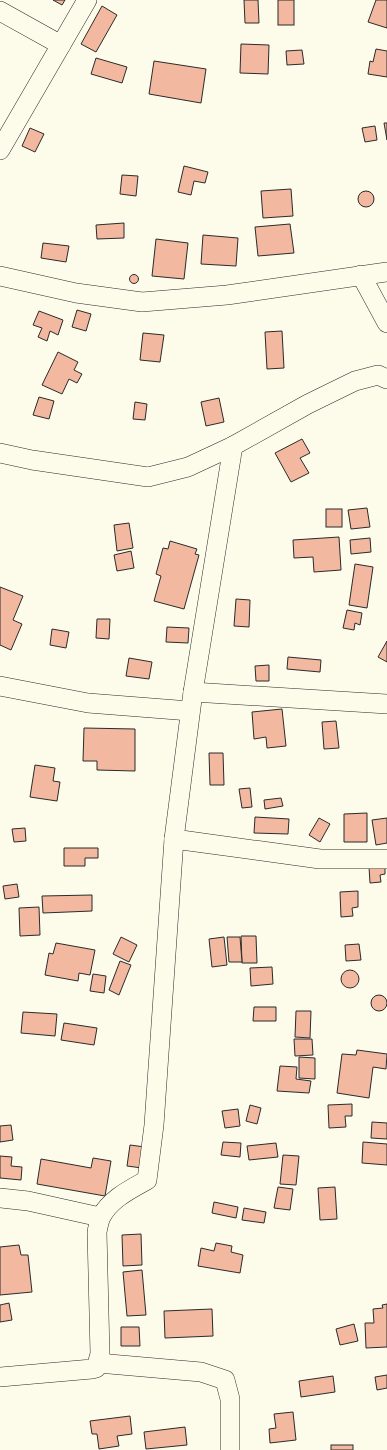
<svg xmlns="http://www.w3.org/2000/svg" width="387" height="1450" font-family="Raleway,sans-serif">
	<rect width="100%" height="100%" fill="#fdfbea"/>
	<!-- building -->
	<g fill="#f2b8a0" stroke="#2b2b2b">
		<path d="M53,0H65L62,5Z"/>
		<path d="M244,0H258L259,23H245Z"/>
		<rect x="278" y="0" width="16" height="25"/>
		<path d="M376,0H387V28L368,22Z"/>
		<path d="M102,6L117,15L96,52L81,44Z"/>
		<path d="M241,44L269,45L268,74L240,73Z"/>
		<path d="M376,49L387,51V77L368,74L370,61L373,62Z"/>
		<path d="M302,50L304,64L287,65L286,51Z"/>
		<path d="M96,58L127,67L122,83L91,74Z"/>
		<path d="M154,61L206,69L201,103L149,94Z"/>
		<path d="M384,123H387V140Z"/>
		<path d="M375,126L377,140L365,142L362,128Z"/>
		<path d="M30,128L44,134L35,152L22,146Z"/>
		<path d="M184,166L208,172L205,183L194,181L191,195L178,192Z"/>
		<path d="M122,175L138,176L136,196L120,194Z"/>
		<path d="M291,189L293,216L263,218L261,191Z"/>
		<circle cx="366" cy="199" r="8"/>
		<path d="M124,223V238L97,239L96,225Z"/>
		<path d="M290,224L294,253L258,256L255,227Z"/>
		<path d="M203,235L238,238L236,266L201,264Z"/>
		<path d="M156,239L188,243L184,279L152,276Z"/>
		<path d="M43,243L69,246L66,262L41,258Z"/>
		<circle cx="134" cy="279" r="4.5"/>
		<path d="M77,310L91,314L86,331L72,327Z"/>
		<path d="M39,311L63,320L58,335L50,331L47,341L38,337L42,328L33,325Z"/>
		<path d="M282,331L284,368L267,369L265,332Z"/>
		<path d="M143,333L164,335L160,362L140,360Z"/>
		<path d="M58,352L78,362L74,370L82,374L77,383L69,379L62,394L42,385Z"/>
		<path d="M39,397L54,401L49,419L33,415Z"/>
		<path d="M219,398L224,422L206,426L201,402Z"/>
		<path d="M135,402L147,404L145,420L133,419Z"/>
		<path d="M302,439L310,453L300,458L309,473L291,482L275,453Z"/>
		<path d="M367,508L370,527L351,529L348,510Z"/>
		<rect x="326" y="509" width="16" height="18"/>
		<path d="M129,523L133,548L117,551L114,525Z"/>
		<path d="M339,537L341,570L314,572L313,557L294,558L293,540Z"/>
		<path d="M370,538L371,552L351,554L350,540Z"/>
		<path d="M170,541L197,549L195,554L199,555L184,609L154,601L161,576L156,574L163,548L168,549Z"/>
		<path d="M131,551L134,568L117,571L114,555Z"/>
		<path d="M355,564L373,567L367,608L349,605Z"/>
		<path d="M0,587L23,596L13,620L22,624L11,650L0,645Z"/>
		<path d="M236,599L250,600L249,627L234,626Z"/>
		<path d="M347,610L362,613L360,625L355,623L354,630L343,628Z"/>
		<path d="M97,619H110L109,639L96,638Z"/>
		<path d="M167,627L189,628L188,643L166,642Z"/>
		<path d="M52,629L69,632L66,648L50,645Z"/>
		<path d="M387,641V662L378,657Z"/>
		<path d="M288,657L321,660L320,672L287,669Z"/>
		<path d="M129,658L152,662L149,679L126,676Z"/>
		<path d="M269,665V681H256L255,666Z"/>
		<path d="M282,709L286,746L267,748L266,737L254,739L252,712Z"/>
		<path d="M336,721L339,748L324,749L322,722Z"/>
		<path d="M84,728L135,729V771L97,770V761H83Z"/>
		<path d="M209,753H223L224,785H210Z"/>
		<path d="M35,765L55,768L53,781L60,782L57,801L30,797Z"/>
		<path d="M250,788L252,807L242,808L239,789Z"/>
		<path d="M281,798L283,806L265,809L264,800Z"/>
		<path d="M367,813V842H344V814Z"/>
		<path d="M255,817L289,819L288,834L254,833Z"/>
		<path d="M319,818L330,824L320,842L309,835Z"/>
		<path d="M387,818V843L376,845L372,820Z"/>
		<path d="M25,828L26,841L14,842L12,829Z"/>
		<path d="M64,848H98V858H85V866H64Z"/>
		<path d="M385,866V874L380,875L381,882L370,883L369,867Z"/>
		<path d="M17,884L19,897L5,899L3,886Z"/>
		<path d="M358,891V907L352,908L353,916L341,917L340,892Z"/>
		<path d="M92,895V911L43,913L42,896Z"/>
		<path d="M39,907L40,935L20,936L19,908Z"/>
		<path d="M241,936H256L257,963H242Z"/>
		<path d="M121,937L137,945L129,962L113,954Z"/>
		<path d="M224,937L227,965L212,967L209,939Z"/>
		<path d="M227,937H240L242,962H229Z"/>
		<path d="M56,943L95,950L90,975L79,973L78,981L45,975L49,953L53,954Z"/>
		<path d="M359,944L361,960L346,961L345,945Z"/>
		<path d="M120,961L131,965L119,995L109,990Z"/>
		<path d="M272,967L273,984L251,986L250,968Z"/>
		<circle cx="350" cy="979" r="9"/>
		<path d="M93,974L106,976L104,993L90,991Z"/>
		<circle cx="379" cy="1003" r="8"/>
		<path d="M254,1007H276V1021H253Z"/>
		<path d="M296,1011H311L310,1038L295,1037Z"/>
		<path d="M23,1012L57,1014L55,1036L21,1033Z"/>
		<path d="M64,1023L97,1028L94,1045L61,1040Z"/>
		<path d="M294,1039H312L313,1055L295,1056Z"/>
		<path d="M357,1050L387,1054L386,1069L373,1067L369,1098L337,1093L342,1054L356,1055Z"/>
		<path d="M299,1057L315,1058V1079L299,1078Z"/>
		<path d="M280,1066L297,1067L296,1079L311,1081L309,1093L277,1091Z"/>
		<path d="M352,1104V1116H345L346,1127L329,1128L328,1105Z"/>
		<path d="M250,1105L261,1108L257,1124L246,1121Z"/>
		<path d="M238,1109L240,1126L225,1128L222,1111Z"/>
		<path d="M372,1122L387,1123V1139L371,1138Z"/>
		<path d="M11,1125L13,1140L0,1142V1126Z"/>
		<path d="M223,1142L241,1143L240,1157L221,1155Z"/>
		<path d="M363,1142L387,1144V1165L362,1163Z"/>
		<path d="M276,1143L278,1157L249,1160L247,1146Z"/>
		<path d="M130,1145L145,1147L142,1168L127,1166Z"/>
		<path d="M283,1155L299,1156L296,1185L280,1184Z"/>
		<path d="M0,1156L12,1157L11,1166L22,1167L21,1180L0,1178Z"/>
		<path d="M93,1158L111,1161L105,1196L37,1184L41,1159L91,1168Z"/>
		<path d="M278,1187L293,1189L290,1210L274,1208Z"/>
		<path d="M335,1187L337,1219L320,1220L318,1188Z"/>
		<path d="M214,1202L238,1207L236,1218L212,1213Z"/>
		<path d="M244,1208L266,1212L264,1223L242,1220Z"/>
		<path d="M141,1234L142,1265L123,1266L122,1235Z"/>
		<path d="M216,1243L232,1246L231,1252L243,1255L240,1273L198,1266L201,1248L214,1251Z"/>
		<path d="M19,1245L21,1255H28L32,1292L0,1295V1247Z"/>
		<path d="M142,1270L146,1315L127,1316L123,1272Z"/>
		<path d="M9,1303L12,1320L0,1322V1305Z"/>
		<path d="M387,1304V1347L366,1348L365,1323H374L373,1309L383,1308L382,1305Z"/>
		<path d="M212,1309L213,1336L165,1338L164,1311Z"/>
		<path d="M354,1324L358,1341L340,1345L336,1329Z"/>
		<path d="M121,1327H139L140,1346H121Z"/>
		<path d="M387,1375V1388L377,1390L375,1377Z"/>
		<path d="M333,1376L335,1392L301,1397L299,1381Z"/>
		<path d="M293,1412L296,1440L270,1443L269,1429L276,1428L274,1414Z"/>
		<path d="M130,1416L132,1434L117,1436L119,1446L99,1449L97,1434H92L90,1421Z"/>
		<path d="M185,1427L187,1445L146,1449L144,1432Z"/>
		<rect x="331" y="1445" width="22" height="5"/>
	</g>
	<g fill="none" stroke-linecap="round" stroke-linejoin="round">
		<!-- street casing -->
		<g stroke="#2b2b2b" stroke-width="20">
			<g id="street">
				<path d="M0,11L61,45"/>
				<path d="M0,150L87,0"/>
				<path d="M361,275L387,323"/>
				<path d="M0,276L76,293L142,302L227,295L387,272"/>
				<path d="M233,446L193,692L174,839L320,859H387"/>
				<path d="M0,453L32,460L148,477L188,467L233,446L308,404L355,381L378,375L387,379"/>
				<path d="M0,686L88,703L190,711"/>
				<path d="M193,692L387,704"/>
				<path d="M0,1198L28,1201L100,1217"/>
				<path d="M98,1363L201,1372L225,1380L230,1399V1450"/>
				<path d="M0,1377L92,1369L96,1368L100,1354L97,1232C98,1227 99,1221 101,1217C110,1199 131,1189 147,1180L154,1125L174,839"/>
			</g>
		</g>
		<!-- street -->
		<use href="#street" stroke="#fdfbea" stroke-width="19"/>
	</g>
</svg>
